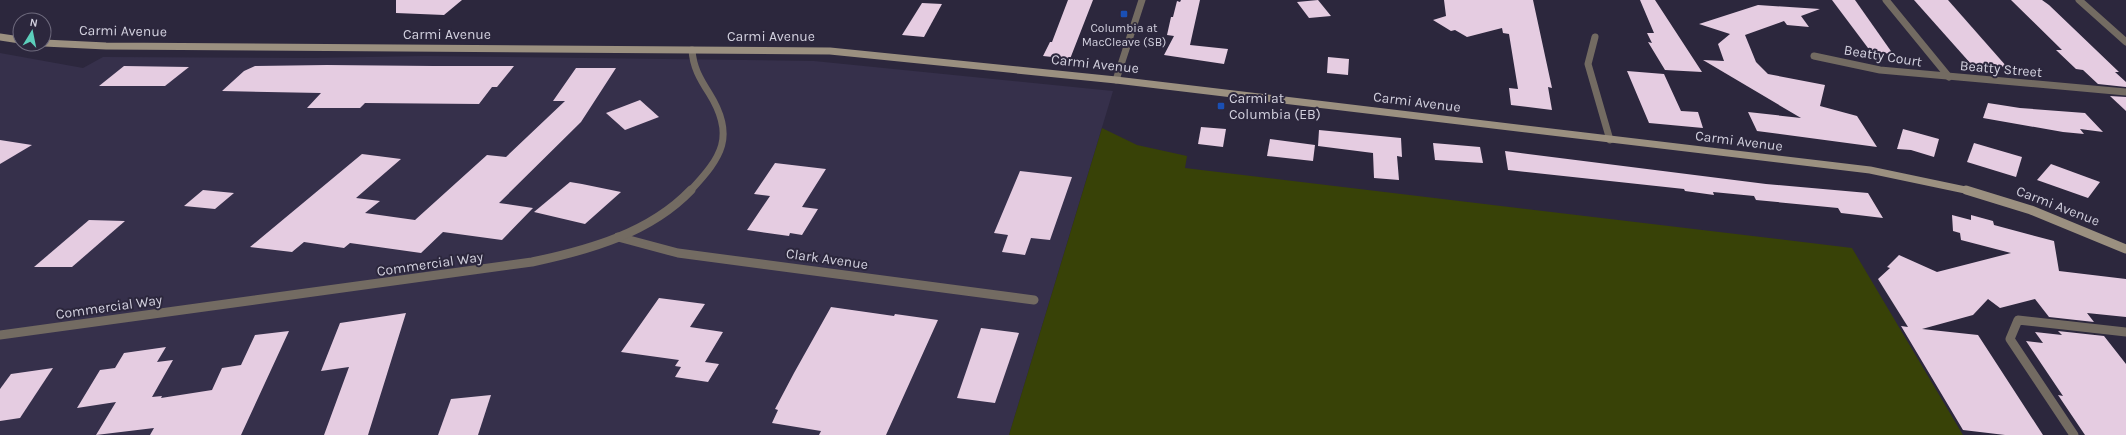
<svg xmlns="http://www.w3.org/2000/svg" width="2126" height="435" font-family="Karla,sans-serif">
	<rect width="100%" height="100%" fill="#2c273d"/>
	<!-- built -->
	<path fill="#36304b" d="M0,53L83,68L103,57L311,58L425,56L814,61L1113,91L1009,435H0Z"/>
	<!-- green -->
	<path fill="#384207" d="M1102,128L1137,145L1187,156L1185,168L1852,248L1963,435H1009Z"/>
	<!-- building -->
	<g fill="#e5cce1">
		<path d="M396,0H462L444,15L396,13Z"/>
		<path d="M1068,0H1093L1070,59L1043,56L1050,42H1052Z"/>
		<path d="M1181,0H1200L1190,45L1228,49L1224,64L1164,55L1174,36L1167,35L1171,17H1173L1177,1L1180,2Z"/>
		<path d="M1318,0L1331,16L1309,18L1297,2Z"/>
		<path d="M1444,0H1533L1552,88L1548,87L1552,110L1511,105L1509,88L1518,89L1509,34L1503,33L1502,28L1467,37L1455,30L1451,31L1433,20L1446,16Z"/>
		<path d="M1640,0H1655L1702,72L1665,70L1648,42L1652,43L1647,33H1654Z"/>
		<path d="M1832,0H1855L1893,54L1871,52Z"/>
		<path d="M1914,0H1948L2007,67L1971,64Z"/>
		<path d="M2011,0H2042L2049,5L2119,72H2115L2126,82V87L2098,84L2083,70L2076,69L2056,50H2062Z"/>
		<path d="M922,3L942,4L924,37L902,35Z"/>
		<path d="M1758,5L1820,9L1801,16L1809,27L1787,25L1784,21L1745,35L1756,62L1768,74L1825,85L1820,106L1857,116L1877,147L1757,131L1748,112L1801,118L1703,60L1724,61L1718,44L1730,34L1699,24Z"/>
		<path d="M1328,57L1349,59L1348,75L1327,73Z"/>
		<path d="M327,65L433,66H514L497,87H492L479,104L365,103L360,108H307L321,93L222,91L244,71L255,66Z"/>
		<path d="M124,66L189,67L165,86H99Z"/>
		<path d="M576,68H616L581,122L499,203L533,208L502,240L443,232L421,253L350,243L344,248L304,242L292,252L250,247L362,154L401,159L356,198L380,201L365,213L415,220L487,155L506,157L565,101H553Z"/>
		<path d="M1627,71L1664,74L1681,111L1698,112L1703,128L1649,123Z"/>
		<path d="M2110,96L2126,97V111Z"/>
		<path d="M640,100L659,117L625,130L606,113Z"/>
		<path d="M1988,103L2020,108L2085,113L2103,132L2080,129L2084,134L2063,132L1983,118Z"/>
		<path d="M1201,127L1226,129L1223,147L1198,144Z"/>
		<path d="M1903,129L1939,139L1934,157L1911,150L1897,149Z"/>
		<path d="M1319,130L1401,138L1402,157L1397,156L1399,180L1374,178L1373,153L1318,146Z"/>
		<path d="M1270,139L1315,145L1313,161L1267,156Z"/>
		<path d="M0,140L32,145L0,164Z"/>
		<path d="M1433,143L1480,147L1483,163L1435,160Z"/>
		<path d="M1974,143L2022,157L2016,177L1967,162Z"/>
		<path d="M1505,151L1766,184L1868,193L1883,218L1841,213L1838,208L1756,200L1754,196L1713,192L1714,195L1685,191L1684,189L1508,170Z"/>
		<path d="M775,163L826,169L802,207L818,209L802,235L790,233L789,236L747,230L770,196L754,194Z"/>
		<path d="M2051,164L2100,182L2088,198L2037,180Z"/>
		<path d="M1020,171L1072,177L1050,240L1031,238L1025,255L1002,252L1008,235L994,233Z"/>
		<path d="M570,182L582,184L621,192L585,224L534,212Z"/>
		<path d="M203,190L234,193L215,209L184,206Z"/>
		<path d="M1952,215L1971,220V215L1993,221L1994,225L2054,241L2059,271L2126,279V317L2087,313L2094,322L2049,317L2035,299L2000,308L1988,299L1973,315L1922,329L1978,335L2043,435H2005L1963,430L1901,326L1908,327L1878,279L1890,268L1887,267L1899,255L1937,272L2011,253L1961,240L1960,233L1953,231Z"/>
		<path d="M89,220L125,221L72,267H34Z"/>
		<path d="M659,298L705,304L690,327L723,332L705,362L719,364L708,382L675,377L681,367L675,366L679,360L621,352Z"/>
		<path d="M831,307L894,316L895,314L938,320L886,435H819L821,431L772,423L778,410L775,409L794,373Z"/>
		<path d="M406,313L368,435H324L349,367L321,371L340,323Z"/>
		<path d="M981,328L1019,333L995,403L957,398Z"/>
		<path d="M289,331L241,435H150L154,428L96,435L116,402L77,408L100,370L115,368L124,353L166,347L157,362L173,360L152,397L162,396L161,398L212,390L222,368L241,365L255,335Z"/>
		<path d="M2058,331L2104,336L2126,364V435H2085L2058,395L2063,396L2026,341L2043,343L2035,332L2062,335Z"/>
		<path d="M53,368L20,418L0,421V389L11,374Z"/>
		<path d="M491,395L478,435H438L451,399Z"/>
	</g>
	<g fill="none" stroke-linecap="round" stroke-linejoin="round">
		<!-- street-far1 -->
		<g stroke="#736b62" stroke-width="7">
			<path d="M1886,0L1949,77"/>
			<path d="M2079,0L2126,42"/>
			<path d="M1595,37L1588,64L1610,140"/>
			<path d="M1814,56L1880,70L2126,92"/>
			<path d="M1116,80L1142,0"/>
			<path d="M690,191C722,157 736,136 709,93C700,79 693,67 692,50"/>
		</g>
		<!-- street -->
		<g stroke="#736b62" stroke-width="9">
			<path d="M618,237L678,253L1034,300"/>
			<path d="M0,335L532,262C589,250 650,233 691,190"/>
			<path d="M2074,435L2010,339L2018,320L2126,332"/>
		</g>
		<!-- secondary-far1 -->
		<g stroke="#9b9080" stroke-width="7">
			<path d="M0,37L20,40"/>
			<path d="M44,43L106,46L830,51L1116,80L1870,170L1970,191"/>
		</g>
		<!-- secondary -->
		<path stroke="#9b9080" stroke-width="9" d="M1966,190L2031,210L2126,249"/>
	</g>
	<!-- markers -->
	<g fill="#1a4fb4" stroke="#2c273d" stroke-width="1.5">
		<rect x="1120" y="10" width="8" height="8" rx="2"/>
		<rect x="1217" y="102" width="8" height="8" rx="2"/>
	</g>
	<g text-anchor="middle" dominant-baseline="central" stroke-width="4" stroke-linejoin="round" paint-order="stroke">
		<!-- far-poi labels -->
		<g font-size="12" fill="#d3d1df" stroke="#2c273d">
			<text x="1124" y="28">Columbia at<tspan x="1124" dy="14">MacCleave (SB)</tspan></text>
		</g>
		<!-- street labels -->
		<g font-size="14" fill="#d3d1df" stroke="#2c273d">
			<text transform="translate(123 31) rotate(1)">Carmi Avenue</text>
			<text x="447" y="34">Carmi Avenue</text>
			<text x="771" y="36">Carmi Avenue</text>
			<text transform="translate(1883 56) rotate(9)">Beatty Court</text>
			<text transform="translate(1095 64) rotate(6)">Carmi Avenue</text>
			<text transform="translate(2001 69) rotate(5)">Beatty Street</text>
			<text transform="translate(1417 102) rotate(7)">Carmi Avenue</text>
			<text transform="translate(1739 141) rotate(7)">Carmi Avenue</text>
			<text transform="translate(2058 206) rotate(21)">Carmi Avenue</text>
			<text transform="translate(827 259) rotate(8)">Clark Avenue</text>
			<text transform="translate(430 264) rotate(-8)">Commercial Way</text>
			<text transform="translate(109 307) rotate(-8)">Commercial Way</text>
		</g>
		<!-- poi labels -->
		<g font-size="14" fill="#d3d1df" stroke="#2c273d" text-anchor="start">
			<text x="1229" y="98">Carmi at<tspan x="1229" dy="16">Columbia (EB)</tspan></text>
		</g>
	</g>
	<!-- north arrow -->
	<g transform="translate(32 32) rotate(10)"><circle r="19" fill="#2c273d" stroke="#6f6b7e"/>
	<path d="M0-3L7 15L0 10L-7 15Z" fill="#5ccebb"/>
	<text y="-6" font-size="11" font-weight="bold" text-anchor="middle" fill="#d3d1df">N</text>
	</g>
</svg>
